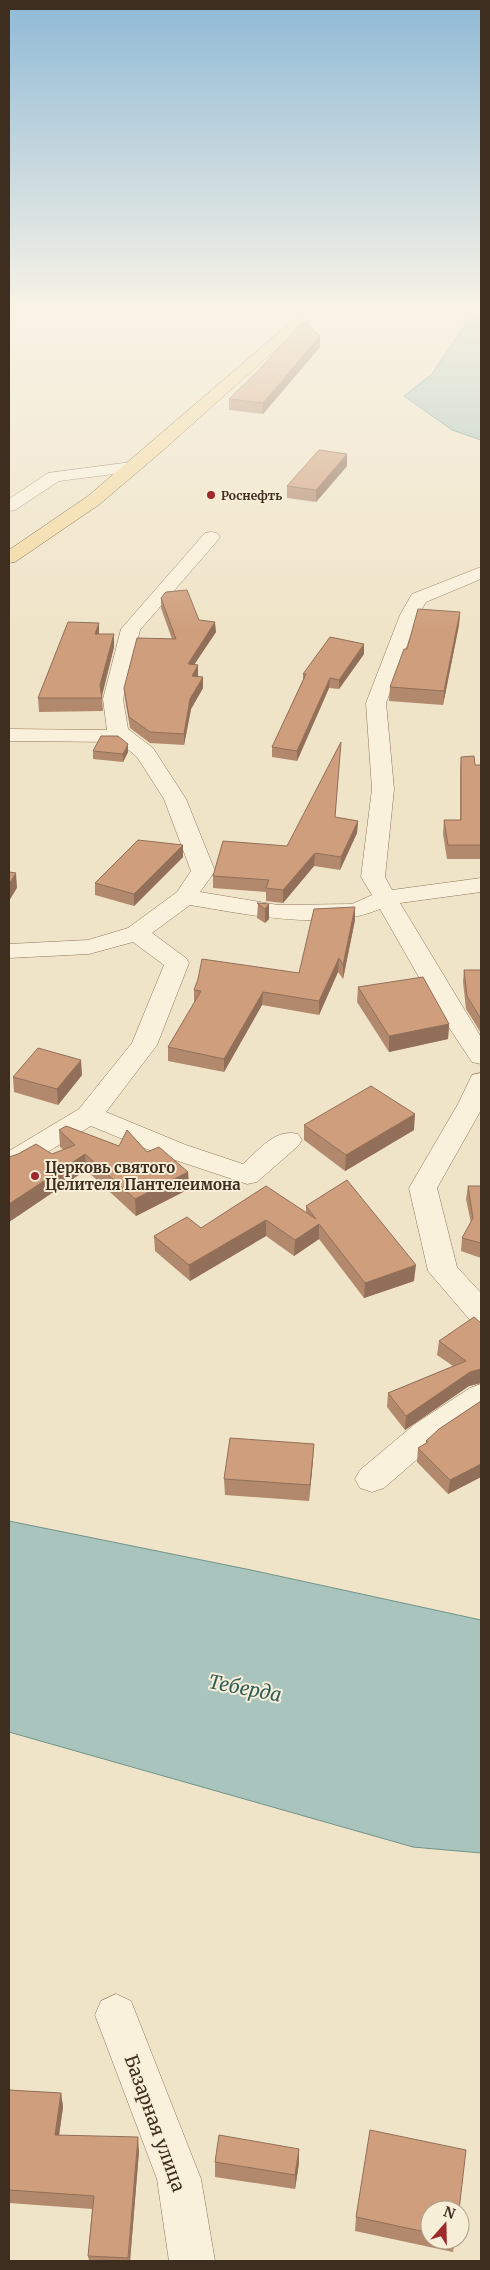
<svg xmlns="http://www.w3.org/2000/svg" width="490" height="2270" font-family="Merriweather,serif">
	<rect width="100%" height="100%" fill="#f0e4c8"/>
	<!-- water -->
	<g fill="#a9c4bc" stroke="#6f938a">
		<path d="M474,311H481V440L452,430L404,396L432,374Z"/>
		<path d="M9,1521L251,1570L481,1620V1853L413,1847L9,1732Z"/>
	</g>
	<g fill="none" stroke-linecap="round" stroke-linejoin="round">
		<!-- minor casing -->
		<g stroke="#8d765c" stroke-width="1">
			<g id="minor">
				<path d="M132,462L138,463L140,467L138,471L59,481L15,510L9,511V499L48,473Z"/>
				<path d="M211,532L217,533L220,537L217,541L140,630L123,699L128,729L153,748L186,799L215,871L200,892L278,905L352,904L372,895L361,877L372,789L366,703L400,615L412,594L481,567V579L426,602L418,615L386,703L394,789L385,877L392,890L481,878V892L400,903L481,1037V1064L472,1062L440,1014L380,909C328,932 245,914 190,905L152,933L186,958L189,963L157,1045L106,1112L186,1145L243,1164C259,1150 275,1128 298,1134L302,1140L298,1146L257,1182L247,1184L166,1157L91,1126L19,1169L9,1172V1151L79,1109L132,1043L164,965L133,942L89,954L9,958V944L88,940L128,928L177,892L191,871L164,799L137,757L119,742L9,741V729L107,730L103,699L121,629L205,533Z"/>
				<path d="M481,1073V1110L437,1188L457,1267L481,1293V1323L470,1320L428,1271L409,1188L458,1104L472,1075Z"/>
				<path d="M481,1384V1412L437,1442L384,1488L372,1492L360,1488L355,1479L360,1470L415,1424L470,1388Z"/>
				<path d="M116,1994L131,2001L201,2179L215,2261H169L157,2179L95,2015L101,2001Z"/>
			</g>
		</g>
		<!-- major casing -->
		<g stroke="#5b4430" stroke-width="1">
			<path id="major" d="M304,311H319L161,452L100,504L15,562L9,563V550L88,496Z"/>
		</g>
		<!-- minor -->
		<use href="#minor" fill="#faf1dc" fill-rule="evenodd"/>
		<!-- major -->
		<use href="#major" fill="#f3d9a0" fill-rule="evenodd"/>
	</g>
	<!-- wall -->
	<g fill="#b2896c">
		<path d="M320,347L263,414L229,410V399Z"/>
		<path d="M347,466L316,502L287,498V486Z"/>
		<path d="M161,598L199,620L216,632L194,664L198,665V675L197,677H203V688L191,709L184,745L150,743L130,728L125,699L124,688L172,639L161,608Z"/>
		<path d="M460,612L459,625L443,705L389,701L390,687L407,649Z"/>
		<path d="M99,623V634L114,647L102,696L103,711L39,712L38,698Z"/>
		<path d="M364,654L339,689L329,688L297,761L272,757V747L303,680V674Z"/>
		<path d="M93,751L128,752L123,762L93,759Z"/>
		<path d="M340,754L335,817L358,821L357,833L340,870L314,866L283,903L266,901V892L213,888V876L287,846Z"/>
		<path d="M461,757L475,765H481V859H447L443,834L444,820H460V771Z"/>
		<path d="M183,845V857L134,906L95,895V883Z"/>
		<path d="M258,903L269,904V919L265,923L257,918Z"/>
		<path d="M355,920L343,979L338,972L319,1015L262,1005L224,1072L168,1061V1047L194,1003V990L299,973Z"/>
		<path d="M464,970H481V1033L466,1009L463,982Z"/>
		<path d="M358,987L449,1024L448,1039L389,1052L357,1002Z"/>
		<path d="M82,1075L58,1105L14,1092L13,1077Z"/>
		<path d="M304,1125L414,1130L345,1171L304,1140Z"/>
		<path d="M59,1130L119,1146L147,1152L188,1172L189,1189L136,1216L86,1170L9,1222V1157L52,1154L64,1150L60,1147Z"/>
		<path d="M468,1186H481V1258L461,1251L462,1238L471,1223L466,1199Z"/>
		<path d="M306,1206L414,1281L364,1298L319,1239L294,1256L266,1236L190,1281L155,1251L154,1236L201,1228L306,1213Z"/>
		<path d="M481,1323V1383L469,1386L405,1430L387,1407L388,1393L453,1366L437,1355L439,1341Z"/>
		<path d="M481,1401V1477L448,1494L417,1462L418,1448L426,1443V1441Z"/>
		<path d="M313,1460L309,1501L225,1495L224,1479Z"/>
		<path d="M9,2090L61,2093L63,2107L59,2135L139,2151L130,2261H89L88,2256L92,2209L9,2203Z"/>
		<path d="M299,2149V2163L295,2189L215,2177V2162Z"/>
		<path d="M430,2210V2240H455L453,2252L355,2231L356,2217Z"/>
	</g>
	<!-- shaded-wall -->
	<g fill="#916f58">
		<path d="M320,336V347L263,414V403Z"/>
		<path d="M347,454V466L316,502V490Z"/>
		<path d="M460,612L459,625L443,705L444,691Z"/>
		<path d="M215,622L216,632L188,674V664Z"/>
		<path d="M99,623V636L95,634Z"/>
		<path d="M114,634V647L101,699L100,685Z"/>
		<path d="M364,644V654L339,689V680Z"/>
		<path d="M198,665V675L192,687V676Z"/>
		<path d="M203,677V688L191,709L184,745V734L190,699Z"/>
		<path d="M330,678L329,688L297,761V751Z"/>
		<path d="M128,744V752L123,762V754Z"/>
		<path d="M358,821L357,833L340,870L341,857Z"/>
		<path d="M183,845V857L134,906V894Z"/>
		<path d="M315,853L314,866L283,903V890Z"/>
		<path d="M16,873L17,888L9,901V884Z"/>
		<path d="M269,904V919L265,923V909Z"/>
		<path d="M355,907V920L343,979V965Z"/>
		<path d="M339,958L338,972L319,1015V1001Z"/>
		<path d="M263,992L262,1005L224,1072V1059Z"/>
		<path d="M449,1024L448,1039L389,1052V1036Z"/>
		<path d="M81,1060L82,1075L58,1105L57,1089Z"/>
		<path d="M415,1114L414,1130L345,1171L346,1155Z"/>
		<path d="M85,1154L86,1170L9,1222V1204Z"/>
		<path d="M188,1172L189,1189L136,1216L135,1199Z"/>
		<path d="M266,1220V1236L190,1281L189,1265Z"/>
		<path d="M319,1224V1239L294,1256L295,1240Z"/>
		<path d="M416,1265L414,1281L364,1298L365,1283Z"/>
		<path d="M481,1369V1383L469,1386L405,1430L406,1416L470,1372Z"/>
		<path d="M314,1444L313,1460L309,1501L310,1485Z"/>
		<path d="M481,1464V1477L448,1494L450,1480Z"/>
		<path d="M61,2093L63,2107L57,2149L55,2135Z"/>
		<path d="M138,2137L139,2151L130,2261H129Z"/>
		<path d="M299,2149V2163L295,2189V2175Z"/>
	</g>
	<!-- building -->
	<g fill="#cf9f7d" stroke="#916f58">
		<path d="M303,321L320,336L263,403L229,399L258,371Z"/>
		<path d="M319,450L347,454L316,490L287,486Z"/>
		<path d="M187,590L199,620L215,622L188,664L198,665L192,676L203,677L190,699L184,734L150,732L129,717L124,688L137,638L176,639L161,598L166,592Z"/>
		<path d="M418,609L460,612L444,691L390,687L404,649H407Z"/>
		<path d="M68,622L99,623L95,634H114L100,685L102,698H38Z"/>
		<path d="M330,637L364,644L339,680L330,678L297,751L272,747L306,674H303Z"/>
		<path d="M101,736H118L128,744L123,754L93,751Z"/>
		<path d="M341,742L335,817L358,821L341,857L315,853L283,890L266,888L269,880L213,876L223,841L287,846Z"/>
		<path d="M474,756L475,765H481V845H448L444,820H461V757Z"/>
		<path d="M138,840L183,845L134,894L95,883Z"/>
		<path d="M9,872L16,873L9,884Z"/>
		<path d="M257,903H258L269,904L265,909Z"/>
		<path d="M355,907L343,965L339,958L319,1001L263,992L224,1059L168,1047L201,991L194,990L198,979L202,959L299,973L314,909Z"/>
		<path d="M464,970H481V1019L467,996Z"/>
		<path d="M423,977L449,1024L389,1036L358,987Z"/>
		<path d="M38,1048L81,1060L57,1089L13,1077Z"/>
		<path d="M371,1086L415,1114L346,1155L304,1125Z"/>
		<path d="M66,1126L119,1146L127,1130L147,1152L159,1147L188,1172L135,1199L85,1154L9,1204V1172L10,1171L9,1170V1157L18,1154L36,1144L52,1154L75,1145L59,1130Z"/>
		<path d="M347,1180L416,1265L365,1283L319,1224L295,1240L266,1220L189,1265L154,1236L187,1217L201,1228L266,1186L316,1219L306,1206Z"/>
		<path d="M468,1186H481V1243L462,1238L473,1218Z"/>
		<path d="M474,1317L481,1323V1369L470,1372L406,1416L388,1393L466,1361L439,1341Z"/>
		<path d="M481,1401V1464L450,1480L418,1448L428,1442L426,1441L439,1429Z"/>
		<path d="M230,1438L314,1444L310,1485L224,1479Z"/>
		<path d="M9,2090L61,2093L55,2135L138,2137L128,2258L88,2256L94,2196L9,2190Z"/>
		<path d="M370,2130L466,2150L459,2210H430V2233L356,2217Z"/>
		<path d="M219,2135L299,2149L295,2175L215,2162Z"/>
	</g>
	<!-- sky -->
	<linearGradient id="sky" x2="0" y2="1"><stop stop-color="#8fbad6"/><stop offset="0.49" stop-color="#f8f3e6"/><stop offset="1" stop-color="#f8f3e6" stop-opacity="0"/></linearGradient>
	<rect width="490" height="629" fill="url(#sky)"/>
	<!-- markers -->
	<g fill="#9e2a2b" stroke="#f7eed8" stroke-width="2">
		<circle cx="211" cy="495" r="5"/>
		<circle cx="35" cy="1176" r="5"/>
	</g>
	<g text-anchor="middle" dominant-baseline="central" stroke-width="4" stroke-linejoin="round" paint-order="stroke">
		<!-- far-poi labels -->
		<g font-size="12" font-weight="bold" fill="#3d2e20" stroke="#f7eed8" text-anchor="start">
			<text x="221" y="495">Роснефть</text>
		</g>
		<!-- poi labels -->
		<g font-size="15" font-weight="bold" fill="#3d2e20" stroke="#f7eed8" text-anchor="start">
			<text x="45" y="1167">Церковь святого<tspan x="45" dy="17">Целителя Пантелеимона</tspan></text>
		</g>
		<!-- near-street labels -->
		<g font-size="18" fill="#3d2e20" stroke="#f7eed8">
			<text transform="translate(155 2123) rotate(70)">Базарная улица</text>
		</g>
		<!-- near-water labels -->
		<g font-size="19" font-style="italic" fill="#2f5d5a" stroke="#f7eed8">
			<text transform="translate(245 1688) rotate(11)">Теберда</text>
		</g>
	</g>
	<!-- border -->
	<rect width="490" height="2270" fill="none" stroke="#3d2e20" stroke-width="20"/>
	<!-- north arrow -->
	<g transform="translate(445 2225) rotate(20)"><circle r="24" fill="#f7eed8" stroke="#ada18e"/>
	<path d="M0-4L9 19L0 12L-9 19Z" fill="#9e2a2b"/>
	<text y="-8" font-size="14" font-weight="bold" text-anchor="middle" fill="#3d2e20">N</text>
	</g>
</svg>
